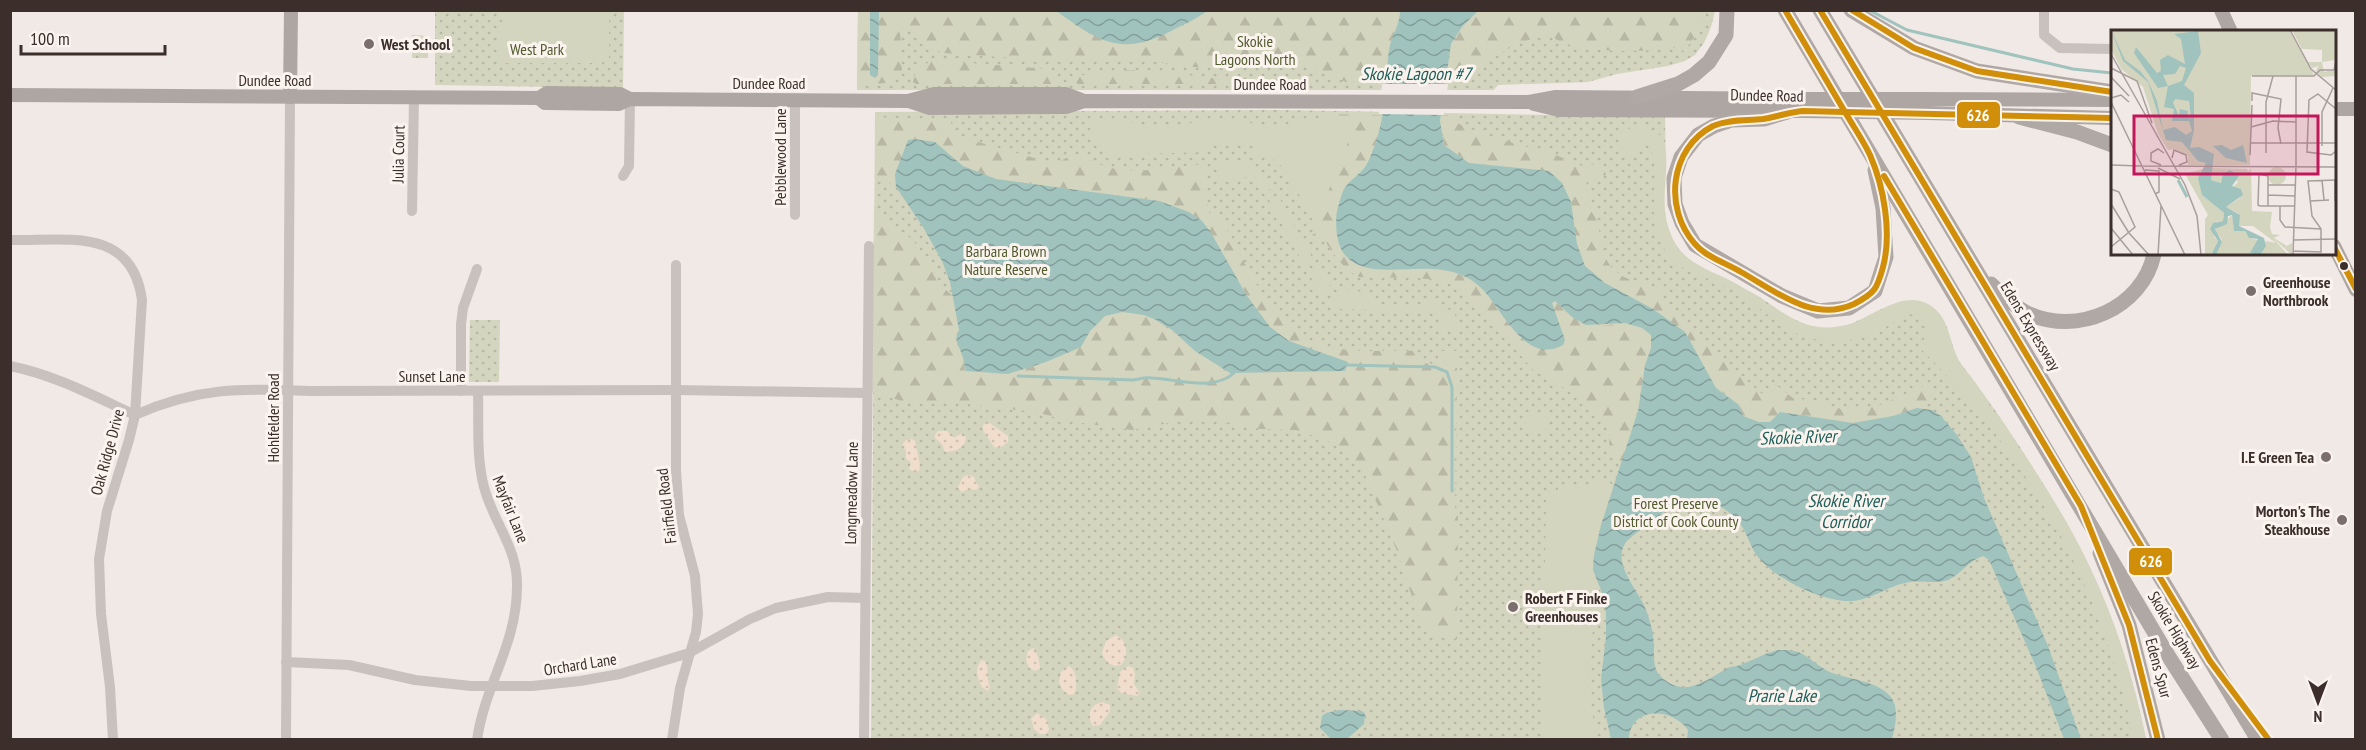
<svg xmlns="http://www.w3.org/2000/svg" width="2366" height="750" font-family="'PT Sans Narrow',sans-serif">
	<defs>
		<pattern id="grass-dots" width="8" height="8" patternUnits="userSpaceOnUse" patternTransform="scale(1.5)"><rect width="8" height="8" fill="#d4d5bf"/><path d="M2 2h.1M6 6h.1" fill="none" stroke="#b7b7a4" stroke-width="1.8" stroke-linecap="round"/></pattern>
		<pattern id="forest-firs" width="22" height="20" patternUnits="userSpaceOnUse" patternTransform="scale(1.5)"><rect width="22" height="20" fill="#d4d5bf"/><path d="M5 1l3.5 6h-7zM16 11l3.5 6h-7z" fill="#b7b7a4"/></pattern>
		<pattern id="sand-dots" width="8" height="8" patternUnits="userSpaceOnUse" patternTransform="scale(1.5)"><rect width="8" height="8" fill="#f0ddcc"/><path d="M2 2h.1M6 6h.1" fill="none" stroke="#cfbeaf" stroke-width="1.8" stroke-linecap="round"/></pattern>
		<pattern id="water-waves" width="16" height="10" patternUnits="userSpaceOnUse" patternTransform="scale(1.5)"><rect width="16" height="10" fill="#a0c3be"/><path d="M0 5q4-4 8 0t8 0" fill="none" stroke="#849f9b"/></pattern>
	</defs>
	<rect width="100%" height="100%" fill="#f0e9e5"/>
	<!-- grass -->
	<g fill="url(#grass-dots)">
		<path d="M435,11H624L623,88L435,85Z"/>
		<path d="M858,11H1707L1710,13V11H1715L1711,27L1704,43L1695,55L1685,61L1668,66L1617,74L1588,82L1498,85L1494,90H857Z"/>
		<path d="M412,35L428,36V58H412Z"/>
		<path d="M1285,110L1665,117C1665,129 1666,142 1665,154C1664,194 1657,240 1697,265C1716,277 1738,284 1758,296C1781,311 1806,332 1836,328C1868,323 1901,285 1933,308C1951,320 1949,346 1961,364C1967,372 1974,380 1980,389C2009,429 2037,472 2062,515C2102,583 2131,661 2146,739L871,740L875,112Z"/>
		<path d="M470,320H500L499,382H469Z"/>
	</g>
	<!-- forest -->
	<g fill="url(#forest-firs)">
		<path d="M858,11H870V75L872,78L878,75L879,11H1056L1088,33L1115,44L1203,14L1207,11H1400V17L1391,44L1385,82H1346L1320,71L1300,65L1228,68L1193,67L1156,62L1059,61L944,53C926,49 917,32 900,27L902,73C893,87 873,83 857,83Z"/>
		<path d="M1478,11H1704L1701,28L1686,49V53C1677,44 1662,49 1651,50C1627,52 1590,51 1567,44C1560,42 1553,37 1546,34C1506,46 1492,58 1461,84L1446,81C1451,45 1452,37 1478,11Z"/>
		<path d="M933,60L1047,69L1057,73L1060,84H916L913,82L916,69Z"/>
		<path d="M1121,70H1146L1220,79L1275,76L1279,81L1277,84H1078L1074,81L1075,76Z"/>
		<path d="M1317,114L1382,115C1378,131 1376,150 1368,164C1356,184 1340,184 1337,213C1333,242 1348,271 1380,270C1394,270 1407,267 1421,267C1435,268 1453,271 1466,277C1487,288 1501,313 1515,331L1564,340L1552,303L1555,301L1572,317L1600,326L1625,323L1642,328L1651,334V348L1645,365L1638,411L1622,466C1605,450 1610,445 1610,425L1586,408L1572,394L1549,377L1535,372L1471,299L1453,285L1437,280L1417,278L1359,277C1342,269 1333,252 1322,237L1316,240L1312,235L1319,231L1329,189L1343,158L1345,132C1337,123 1326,122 1317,114Z"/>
		<path d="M1441,115H1456L1459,124L1488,136L1556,155L1577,165L1589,166L1602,161L1606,175L1587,181C1584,191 1593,202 1595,212C1599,222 1599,233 1601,244C1608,279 1634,281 1663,290L1658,298L1717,351L1714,354L1766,397L1776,385L1793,398L1817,401L1825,405L1842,409H1863L1878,406L1928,384L1935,390V395L1917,408L1893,416L1853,423L1823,420L1759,422L1743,416L1739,405L1716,388L1684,332L1653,309L1605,283L1585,266L1577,243L1571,202L1562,183L1549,171L1469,163L1444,145Z"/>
		<path d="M875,117L950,120L957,136L1055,164L1068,157L1084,153C1109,182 1170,167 1205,164L1208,211L1213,217L1222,220C1249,268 1273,337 1334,348C1361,353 1390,350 1417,351L1418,359L1421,363L1438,364L1457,368L1455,514L1458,516L1457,639L1438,636L1419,618L1397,551L1366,477L1344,451L1326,440L1295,430L1261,429L1194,418L1132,430L1068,421L1036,412L958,403L905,402L872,392L874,205L894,227L912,239L927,259L941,286L953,296L959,330L955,337L956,342L962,354L965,370L970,372L976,370L1008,374L1046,362L1081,347L1090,331L1105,316L1122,312L1144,315L1156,320L1230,373L1345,371L1348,363L1289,341L1270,327L1247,296L1210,231L1159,201L996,179L963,166L944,148L895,174L896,187L875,174Z"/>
	</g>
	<!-- sand -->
	<g fill="url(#sand-dots)">
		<path d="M988,422L1008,436V442L1000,448L994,447L983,430V425Z"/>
		<path d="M938,431H947L954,438L961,434L966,437C966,448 954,452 945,452L942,444L935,438V435Z"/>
		<path d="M912,439L915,441L920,465L919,471L915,472L909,469L911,462L906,459V451L902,445L906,440Z"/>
		<path d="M967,475L973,476L979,487L976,490L969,489L961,492L958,487L963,477Z"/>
		<path d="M1116,635L1122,639C1128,647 1127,658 1121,665C1112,668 1105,662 1102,653L1106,641Z"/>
		<path d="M1033,648C1037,651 1040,663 1040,669L1035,671C1026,668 1025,659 1028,651Z"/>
		<path d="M982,660L986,662C989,671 986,678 990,687L988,691L982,687C977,678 974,667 982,660Z"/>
		<path d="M1069,666C1077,671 1078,686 1074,694L1070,695L1064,692L1059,682L1061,672Z"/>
		<path d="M1128,666L1133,668L1135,674L1134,684L1140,693L1137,696L1121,693L1117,688L1120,672Z"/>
		<path d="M1102,702L1110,705V711L1100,725L1093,726C1086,716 1090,705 1102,702Z"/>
		<path d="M1037,713L1047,720L1049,730L1046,734H1040L1034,729L1031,719Z"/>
	</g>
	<!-- garden -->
	<g fill="#d4d5bf">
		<path d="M505,11H609V58L602,63H499V33Z"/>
		<path d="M1090,119H1129L1135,126L1140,127L1159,126L1178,128L1201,119H1237L1265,127L1282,126L1298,120L1323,119L1339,125L1345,132L1348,141L1343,158L1329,189L1319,232L1296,189L1290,191L1287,186L1293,182C1285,168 1276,160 1263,151L1258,158L1253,155L1256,148C1242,141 1224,141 1208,144L1209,150L1206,152L1113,155C1095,150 1090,136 1090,119Z"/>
		<path d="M1640,127H1646L1663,137C1673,167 1656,203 1671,236C1674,244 1680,252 1687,257C1701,269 1719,274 1735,283C1756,295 1783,317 1805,324C1821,329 1834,328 1850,324C1875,318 1899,291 1926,303C1950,314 1948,344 1961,364C2005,429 2054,492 2088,563C2115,618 2134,680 2146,739H2134C2103,589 2029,456 1920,348L1927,332C1927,320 1920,315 1908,314C1899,317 1892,324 1884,328C1869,336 1852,341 1836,341C1786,341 1772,313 1735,291C1701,272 1669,275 1656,229C1649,206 1663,160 1647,144L1644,145L1639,143L1634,158L1627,161L1622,151L1620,130Z"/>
		<path d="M1234,160C1251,164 1260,171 1271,183L1272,188L1265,192L1256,177L1217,179V164L1221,161Z"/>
		<path d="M1272,196L1280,199L1313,259L1312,264L1305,267L1268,198Z"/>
		<path d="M1321,269L1333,280L1323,296L1309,275Z"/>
		<path d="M1346,290L1364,292L1377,304L1418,305L1426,300L1437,301L1455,314L1457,330L1445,332L1439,327V312L1340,309L1332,303L1337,295Z"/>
		<path d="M1438,351H1463L1467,353L1465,356H1458V368L1438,364Z"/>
		<path d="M1526,412L1547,413L1546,430H1526Z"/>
		<path d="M1592,479H1603L1615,486L1601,525L1593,558L1598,589L1588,670L1589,694L1597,739H1541L1542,564H1545L1546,500L1548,499V492L1556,491L1562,485L1588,486Z"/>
	</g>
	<!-- water -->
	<g fill="url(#water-waves)">
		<path d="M870,11H879L878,75L875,78L870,75Z"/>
		<path d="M1056,11H1207C1198,18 1185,24 1175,29C1122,58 1100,42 1056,11Z"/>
		<path d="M1400,11H1478L1462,27L1451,44L1440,121L1444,145L1469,163L1549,171L1562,183L1571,202L1577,244L1585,266L1605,283L1653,309L1685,332L1716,388L1739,405L1743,416L1759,422H1770L1780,412L1853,423L1893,416L1917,408L1932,410L1941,416L1957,435L1971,457L1984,498L2048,646L2081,739H2064L2036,667L1989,560L1983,556C1969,560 1962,573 1950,579C1938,585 1923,580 1910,582C1887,585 1869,603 1845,601C1817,599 1776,579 1758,557C1750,547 1748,535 1741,525C1736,517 1729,512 1721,507C1692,490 1676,501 1653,521C1645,527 1635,533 1628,540C1608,561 1640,591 1646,610C1649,618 1652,627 1653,636C1656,653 1649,670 1666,681C1688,697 1709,678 1728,668C1734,666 1740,666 1745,663C1755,659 1764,654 1774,651C1782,649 1794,650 1801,653C1812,659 1820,668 1832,673C1849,679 1877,681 1890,696C1900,708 1895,726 1892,739H1687L1688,730C1672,707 1630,706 1629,739H1611L1604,708L1601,679L1606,637V613L1604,598L1593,570L1594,555L1601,525L1638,411L1645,365L1651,348V335L1642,328L1625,323L1586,325L1572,317L1555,301L1552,303L1565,340L1563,345C1527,365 1504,314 1485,292C1444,245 1375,290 1345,255C1336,245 1335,223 1337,211C1339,204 1341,195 1344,189C1350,179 1363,173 1368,162C1376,145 1382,123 1384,105C1387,85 1386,65 1390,45C1393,34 1400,23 1400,11Z"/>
		<path d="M914,139L935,142L963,166L996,179L1159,201L1189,212L1202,221L1210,231L1247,296L1270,327L1289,341L1348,362L1345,371L1230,373L1195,351L1172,330L1156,320L1144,315L1122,312L1105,316L1090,331L1081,347L1046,362L1008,374L966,371C964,365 964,360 962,355C959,344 953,341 959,330L950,282L942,261L923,227L896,187L895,174L908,140Z"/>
		<path d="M1339,710L1362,711L1365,714L1364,724L1347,739H1331L1320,728L1322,716L1326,713Z"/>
	</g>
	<!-- pier -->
	<path fill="#f0e9e5" d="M1382,84H1448L1444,115L1379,114Z"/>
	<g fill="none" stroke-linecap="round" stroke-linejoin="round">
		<!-- stream -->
		<g stroke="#a0c3be" stroke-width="3">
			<path d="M1869,10L1907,30L2073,69L2112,73"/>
			<path d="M1344,365L1435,367L1447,372L1452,387V491"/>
			<path d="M1018,376L1133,380C1139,379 1146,377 1152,378C1178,379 1213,392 1234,373"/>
		</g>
		<!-- minor -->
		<g stroke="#c9c1be" stroke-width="10">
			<path d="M2044,10V35L2060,48L2112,49"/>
			<path d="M623,176L629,166L630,99"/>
			<path d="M412,211L414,98"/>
			<path d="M795,215V100"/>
			<path d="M10,240C67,241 132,226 142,300L135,415L129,440L107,511L99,559L101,614L110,687L113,740"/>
			<path d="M10,366C55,375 94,396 135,415C198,387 242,388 310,391L676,390L867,393"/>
			<path d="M461,391V324L463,308L477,269"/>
			<path d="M286,662L349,665L415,680L471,686H532L580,681L620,674L689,653L750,619L776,608L828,597L865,598"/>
			<path d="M286,740L290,97"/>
			<path d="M477,740C485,684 517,645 517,586C518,548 493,522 484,487C476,457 479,423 478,392"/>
			<path d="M672,740L680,688L696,632L698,614L695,576L679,515L676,470V265"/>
			<path d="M864,740L869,246"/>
		</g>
		<!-- major -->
		<g stroke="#aea6a3" stroke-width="14">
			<path d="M2221,10L2231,32"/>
			<path d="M10,95L539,98L545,103L619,104L630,99L908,101L934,94H1066L1084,101"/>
			<path d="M290,97L291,10"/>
			<path d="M539,98L547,93L620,94L630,99"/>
			<path d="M1919,99L2112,100"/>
			<path d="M909,101L930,108L1066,107L1084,101L1529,102L1556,97L1795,99"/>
			<path d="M1534,104L1559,110L1803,111"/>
			<path d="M2334,109H2356"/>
			<path d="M1928,113L2112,118"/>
			<path d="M2334,246L2356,290"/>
		</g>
		<!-- highway -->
		<g stroke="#afa8a4" stroke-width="15">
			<path d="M1785,10L2169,657L2222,740"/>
			<path d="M1820,10L2258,740"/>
			<path d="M1851,10L1914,48L1977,71L2112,92"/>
			<path d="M1637,97L1678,84L1694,75L1709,62L1726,35L1727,10"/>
			<path d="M1787,112L1764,119L1732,120L1714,126L1698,135L1681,157L1674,178L1675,204L1682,223L1695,245L1782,296L1818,311L1849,308L1875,291L1886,257L1883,208L1875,170"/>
			<path d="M2019,117L2077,132L2112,145"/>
			<path d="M1991,284C2002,295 2014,306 2027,313C2077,337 2143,308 2154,254"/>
			<path d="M2100,553L2129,625L2158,740"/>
		</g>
		<!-- major-bridge -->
		<g stroke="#aea6a3" stroke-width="14">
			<path d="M1795,99H1919"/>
			<path d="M1803,111L1928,113"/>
		</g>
		<!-- bus-1 casing -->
		<g stroke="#fbf3ee" stroke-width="10">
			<g id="bus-1">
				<path d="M1785,10L1845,112"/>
				<path d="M1820,10L2210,661L2269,740"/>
				<path d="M1852,10L1914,48L1977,71L2112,92"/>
				<path d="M1803,111L1845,112C1853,126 1863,140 1870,155C1884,187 1892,233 1883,267C1877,289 1875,293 1854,304C1813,323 1775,291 1741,272C1726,263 1706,257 1695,244C1663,208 1670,148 1713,126C1729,119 1747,121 1763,119C1776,117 1789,112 1803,111Z"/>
				<path d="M1845,112L2112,118"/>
				<path d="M1884,176L2081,506L2129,625L2158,740"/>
				<path d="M2334,247L2356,289"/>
			</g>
		</g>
		<!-- bus-1 -->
		<use href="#bus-1" stroke="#d18e09" stroke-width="6"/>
	</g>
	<!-- markers -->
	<g fill="#7a6f6c" stroke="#fbf3ee" stroke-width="2">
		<circle cx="369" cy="44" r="6"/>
		<circle cx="2251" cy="291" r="6"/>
		<circle cx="2326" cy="457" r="6"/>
		<circle cx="2342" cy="520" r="6"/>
		<circle cx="1513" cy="607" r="6"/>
	</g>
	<circle fill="#3b2e2b" stroke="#fbf3ee" stroke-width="2" cx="2344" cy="266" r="5"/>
	<g text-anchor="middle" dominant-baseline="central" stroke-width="6" stroke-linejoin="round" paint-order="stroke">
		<!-- park labels -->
		<g font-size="16" fill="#505a2d" stroke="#fbf3ee">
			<text x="1255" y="41">Skokie<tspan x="1255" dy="18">Lagoons North</tspan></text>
			<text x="537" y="49">West Park</text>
			<text x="1006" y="251">Barbara Brown<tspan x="1006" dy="18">Nature Reserve</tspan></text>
			<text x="1676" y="503">Forest Preserve<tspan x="1676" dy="18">District of Cook County</tspan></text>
		</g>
		<!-- poi labels -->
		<g font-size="16" font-weight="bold" fill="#3b2e2b" stroke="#fbf3ee" text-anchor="start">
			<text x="381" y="44">West School</text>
			<text x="2263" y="282">Greenhouse<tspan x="2263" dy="18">Northbrook</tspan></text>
			<text x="2314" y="457" text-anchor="end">I.E Green Tea</text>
			<text x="2330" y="511" text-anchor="end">Morton's The<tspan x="2330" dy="18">Steakhouse</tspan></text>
			<text x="1525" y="598">Robert F Finke<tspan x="1525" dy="18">Greenhouses</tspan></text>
		</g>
		<!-- street labels -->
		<g font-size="16" fill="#3b2e2b" stroke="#fbf3ee">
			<text x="275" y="80">Dundee Road</text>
			<text x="769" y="83">Dundee Road</text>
			<text x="1270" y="84">Dundee Road</text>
			<text transform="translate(1767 95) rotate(1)">Dundee Road</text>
			<text transform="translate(398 154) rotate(-89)">Julia Court</text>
			<text transform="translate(780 157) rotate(-90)">Pebblewood Lane</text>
			<text transform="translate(2031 326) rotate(59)">Edens Expressway</text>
			<text x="432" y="376">Sunset Lane</text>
			<text transform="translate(273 418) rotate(-90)">Hohlfelder Road</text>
			<text transform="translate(107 452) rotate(-75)">Oak Ridge Drive</text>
			<text transform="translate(851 493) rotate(-89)">Longmeadow Lane</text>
			<text transform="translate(666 506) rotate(-97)">Fairfield Road</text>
			<text transform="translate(511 509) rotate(68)">Mayfair Lane</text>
			<text transform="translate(2175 630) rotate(59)">Skokie Highway</text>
			<text transform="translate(580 664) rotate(-9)">Orchard Lane</text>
			<text transform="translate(2159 668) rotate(75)">Edens Spur</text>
		</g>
		<!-- water labels -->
		<g font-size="18" font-style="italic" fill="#1e5f5a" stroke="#fbf3ee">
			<text x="1416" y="73">Skokie Lagoon #7</text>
			<text transform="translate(1798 437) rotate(-2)">Skokie River</text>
			<text x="1846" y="500">Skokie River<tspan x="1846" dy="21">Corridor</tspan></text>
			<text x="1782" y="695">Prarie Lake</text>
		</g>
	</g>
	<!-- overview -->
	<g transform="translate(2111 30)">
		<rect width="225" height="225" fill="#f0e9e5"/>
		<path d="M0,0H178L203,45L140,46L139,135H77V126L63,119L57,120L47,104L32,57L10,39L0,19ZM181,0H225V19H191ZM157 146a9 9 0 1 1 18 0a9 9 0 1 1-18 0Z" fill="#d4d5bf"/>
		<path d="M91,0H177L202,45H179L189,35L186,24L136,13L139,2L118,1L98,7ZM181,0L191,1L186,8L190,17L195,18L206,0H225V30L211,32L213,42L225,39V46L211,47L205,42L207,36L201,38L197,32H211V20L191,19ZM94,94L104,110L139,113V128L132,115L120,120L103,116L108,119L115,128L136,133L137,129L139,135L113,131L107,118L94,115ZM95,138L91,165L113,183L112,191L105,192L103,207L107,211L100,225H94V189L97,185L74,144ZM99,138L136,139L137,142L140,138L141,181L161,182L159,197L161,204L169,205L163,208L176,216L181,213V225L162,208L177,225H149L155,211L165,213L142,196H128V184L115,177L129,168L130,159L121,158L127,152L117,141L110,153L100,150ZM121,185L123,201H134L138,208L147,210L140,225H105L111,210L104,200Z" fill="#d4d5bf"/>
		<path d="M0,0L14,30L29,41L37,51L46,71L52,100L64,97L75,105L81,101L78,91H61L63,79L53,77L57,56L47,58L23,23L25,17L46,43L50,41L49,30L57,25L74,34L70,9L63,4L87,1L90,23L73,55L83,63V100L79,118L88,117L103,124L100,150L110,153L112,144L119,140L128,146L121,156L130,159L132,165L115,177L129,185L128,196L153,208L155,216L149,225L139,223L147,209L138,208L134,201H123L121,185L117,186L116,194L104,199L111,212L105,225H100L107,211L99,199L102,193L112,191L113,183L91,165L87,148L95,133L87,131L71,112L55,110L37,52L12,31ZM69,36L75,38L71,51L57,56L52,45L64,44ZM64,69L78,71L80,88L76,87L77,81L69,79L68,86L62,73ZM111,115L120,120L132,115L136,133L115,128L102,116Z" fill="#a0c3be" fill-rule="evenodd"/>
		<path fill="none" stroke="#a0c3be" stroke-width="3" d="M67,150L76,167"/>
		<path fill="none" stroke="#a89e9b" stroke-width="1.5" d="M179,0L200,39L225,60M0,24L74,155L86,186L90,225M0,38L26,51L41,93M141,46H203L209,40H223L225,31M0,47L18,66M207,64L225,79V121L220,125L196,122L198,70ZM0,68L10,65L18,72M141,71V63L170,69L167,98L170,114M0,72L74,225M140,97L162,91L185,92M140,113H225M211,116V82L222,58M155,123V72L162,46M139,125L141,75M61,128L63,120L75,125L76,132L68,135M0,135L30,136M50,135L40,131V123L47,119L53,123M30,136L225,137M185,136V46M47,138L69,149M34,140L48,141V162L44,164M224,149V171M211,150L213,170M157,155H184M0,159L8,162L24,197L0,217M157,165L184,166M199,171L218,170M0,174L18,203L38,225M157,176V146L148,144L147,175L149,176H184M169,176V190L174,197L210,199M0,198L22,225M182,210L225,209M182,221L210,222V199L201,186L197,151L225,150M47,225L50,176M182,225L185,136"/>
		<path fill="#c2185b" fill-opacity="0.15" stroke="#c2185b" stroke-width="3" d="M23,86H207V144H23Z"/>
		<rect width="225" height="225" fill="none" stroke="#3b2e2b" stroke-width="3"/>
	</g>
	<g stroke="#fbf3ee" stroke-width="2">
		<rect x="1956" y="101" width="45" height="28" rx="6" fill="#d18e09"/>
		<rect x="2128" y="547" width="45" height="29" rx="6" fill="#d18e09"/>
	</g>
	<g font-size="16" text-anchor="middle" font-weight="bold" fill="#fff">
		<text x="1978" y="121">626</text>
		<text x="2151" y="567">626</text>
	</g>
	<!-- border -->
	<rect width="2366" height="750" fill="none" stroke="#3b2e2b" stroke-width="24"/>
	<!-- north arrow -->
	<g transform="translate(2318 702) rotate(180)" stroke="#fbf3ee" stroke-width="4.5" paint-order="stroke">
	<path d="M0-4.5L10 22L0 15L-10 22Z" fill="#3b2e2b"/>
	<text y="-9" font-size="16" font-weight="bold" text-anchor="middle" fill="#3b2e2b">N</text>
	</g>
	<!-- scale -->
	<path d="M21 45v9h144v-9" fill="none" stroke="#3b2e2b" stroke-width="3"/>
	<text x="30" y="45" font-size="18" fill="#3b2e2b" stroke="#fbf3ee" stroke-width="4.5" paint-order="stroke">100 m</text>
</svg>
